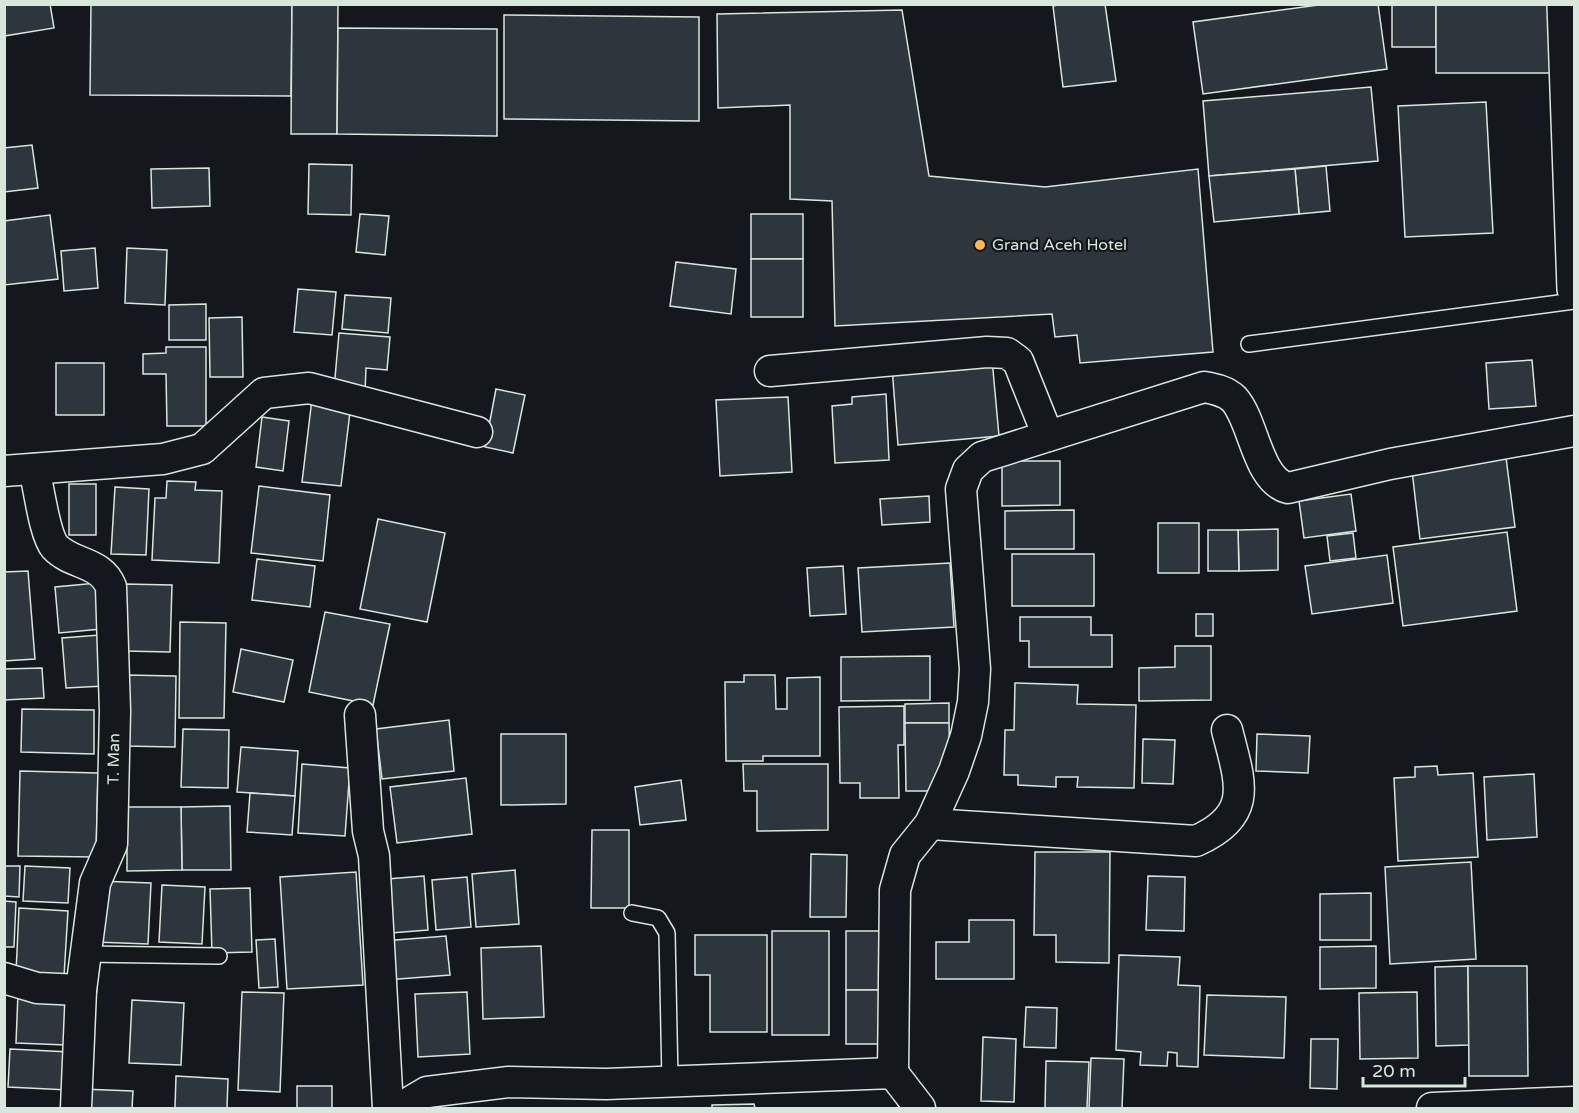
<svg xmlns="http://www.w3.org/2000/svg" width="1579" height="1113" font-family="'Varela Round',sans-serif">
	<rect width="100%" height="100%" fill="#14181c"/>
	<!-- building -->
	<g fill="#2c363c" stroke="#d8e6dc" stroke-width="1.5">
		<path d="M4,4H50L54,28L4,36Z"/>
		<path d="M91,4H292L291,96L90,95Z"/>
		<path d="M292,4H338L337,134H291Z"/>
		<path d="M1063,4H1105L1116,81L1063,87L1053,6Z"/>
		<path d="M1326,4H1378L1387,69L1203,94L1193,22Z"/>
		<rect x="1392" y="4" width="44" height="43"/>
		<rect x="1436" y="4" width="116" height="69"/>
		<path d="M902,10L929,176L1045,187L1198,169L1213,352L1080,363L1077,335L1055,337L1052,314L835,326L832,201L790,199V105L718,108L717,14Z"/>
		<path d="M504,15L699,17V121L504,119Z"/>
		<path d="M338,28L497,29V136L337,134Z"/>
		<path d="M1371,87L1378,161L1209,176L1203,101Z"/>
		<path d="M1486,102L1493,233L1405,237L1398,106Z"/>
		<path d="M32,145L38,188L4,192V148Z"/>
		<path d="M309,164L352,165L351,215L308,214Z"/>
		<path d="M1326,166L1330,211L1299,214L1295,169Z"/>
		<path d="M209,168L210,206L152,208L151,169Z"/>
		<path d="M1295,169L1299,214L1214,222L1209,176Z"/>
		<path d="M360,214L389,216L385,255L356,252Z"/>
		<rect x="751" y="214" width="52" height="45"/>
		<path d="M50,215L58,279L4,285V221Z"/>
		<path d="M95,248L98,288L64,291L61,251Z"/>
		<path d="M127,248L167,250L165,305L125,303Z"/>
		<rect x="751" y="259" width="52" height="58"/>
		<path d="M676,262L736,269L731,314L670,306Z"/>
		<path d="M298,289L336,292L332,335L294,332Z"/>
		<path d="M345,295L391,298L388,333L342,329Z"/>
		<path d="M206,304V340H169V305Z"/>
		<path d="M242,317L243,377H210L209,318Z"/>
		<path d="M339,333L390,337L387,370L366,368L365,392L334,389Z"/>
		<path d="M166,347H206V426H167L166,374H143V354L166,353Z"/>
		<path d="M992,359L999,436L898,445L892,367Z"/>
		<path d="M1532,360L1536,406L1489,409L1486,363Z"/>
		<rect x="56" y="363" width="48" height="52"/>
		<path d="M496,389L525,395L513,453L485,447Z"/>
		<path d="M886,394L889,460L835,463L832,406L852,404V397Z"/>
		<path d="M788,397L792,472L720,476L716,400Z"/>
		<path d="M312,399L351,404L341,486L302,482Z"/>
		<path d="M262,417L289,421L283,471L256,467Z"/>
		<path d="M1505,450L1515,527L1420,539L1411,462Z"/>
		<path d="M1002,461H1060V505L1002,506Z"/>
		<path d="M167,481L196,482L195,490L222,491L219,563L152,560L155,498H166Z"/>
		<rect x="69" y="484" width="27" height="51"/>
		<path d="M259,486L330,495L323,561L251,553Z"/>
		<path d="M115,487L149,489L146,555L111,554Z"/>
		<path d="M1351,494L1356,531L1304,538L1299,501Z"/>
		<path d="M929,496L930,522L882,525L880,499Z"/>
		<path d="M1074,510V549H1005V511Z"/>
		<path d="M378,519L445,533L427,622L360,609Z"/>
		<rect x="1158" y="523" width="41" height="50"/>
		<path d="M1278,529V570L1239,571L1238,530Z"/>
		<path d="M1208,530H1238L1239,571H1208Z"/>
		<path d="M1507,532L1517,611L1403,626L1393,547Z"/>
		<path d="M1353,533L1356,558L1330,561L1327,536Z"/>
		<rect x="1012" y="554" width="82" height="52"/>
		<path d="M1387,555L1393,603L1312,614L1305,566Z"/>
		<path d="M257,559L315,566L310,607L252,600Z"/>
		<path d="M950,563L954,627L862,632L858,568Z"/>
		<path d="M843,566L846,614L810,616L807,568Z"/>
		<path d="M28,571L35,659L4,661V572Z"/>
		<path d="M97,583L101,629L59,633L55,587Z"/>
		<path d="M125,584L172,585L170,652L124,651Z"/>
		<path d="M325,612L390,624L373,705L309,692Z"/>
		<rect x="1196" y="614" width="17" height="22"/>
		<path d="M1020,617H1091V635H1112V667H1029V641H1020Z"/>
		<path d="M180,622L226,623L224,718H179Z"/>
		<path d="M100,635L104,686L66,688L62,638Z"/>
		<path d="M1175,646H1211V700L1139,701V668L1175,667Z"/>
		<path d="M241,649L293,660L284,702L233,692Z"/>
		<path d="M930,656V700L841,701V657Z"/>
		<path d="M42,668L44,698L4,700V669Z"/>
		<path d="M125,675L176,676L175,747L124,746Z"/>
		<path d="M744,675H775L776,709H787V678L820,677V756H763V761H726L725,682H744Z"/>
		<path d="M1015,683L1078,685L1077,704L1136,705L1134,788L1077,787L1078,777H1056V787L1018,785V775H1004L1005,730H1014Z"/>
		<path d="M949,703V723H905V704Z"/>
		<path d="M904,706V745H898L899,798H860V783H840L839,707Z"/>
		<path d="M22,709L94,710V754L21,752Z"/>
		<path d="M449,720L454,771L382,779L376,729Z"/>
		<path d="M905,723H949L950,774H936V791H906Z"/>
		<path d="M183,729L229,730L228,788L181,787Z"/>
		<path d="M501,734H566V804L501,805Z"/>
		<path d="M1257,734L1310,736L1308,773L1256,771Z"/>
		<path d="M1143,739L1175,740L1173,784L1142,783Z"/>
		<path d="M241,747L298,751L295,796L237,792Z"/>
		<path d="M302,764L350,768L345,836L298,833Z"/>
		<path d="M743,764H828V830L757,831V791H744Z"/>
		<path d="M1437,766L1438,775L1473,773L1478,857L1398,861L1394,778L1415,777V767Z"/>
		<path d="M20,771L98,773L96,857L18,856Z"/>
		<path d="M1534,774L1537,837L1487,840L1484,777Z"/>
		<path d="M466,778L472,834L397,843L390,787Z"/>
		<path d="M681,780L686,820L640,825L635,787Z"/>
		<path d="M250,793L295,796L292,835L247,832Z"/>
		<path d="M230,806L231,870H182L181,807Z"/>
		<path d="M127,807H181L182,870L127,871Z"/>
		<path d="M592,830H629V908H591Z"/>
		<path d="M1035,852H1110L1109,963L1056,962V935H1034Z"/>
		<path d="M811,854L847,855L846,917H810Z"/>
		<path d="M1471,862L1476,959L1390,964L1385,867Z"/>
		<path d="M4,866H20L19,897L4,896Z"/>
		<path d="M25,866L70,868L68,903L23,901Z"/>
		<path d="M515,870L519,924L476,927L472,874Z"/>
		<path d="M356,872L363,985L287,989L280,877Z"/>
		<path d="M424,876L428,930L391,933L387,879Z"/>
		<path d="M1148,876L1185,877L1184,931L1146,930Z"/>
		<path d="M467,877L471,927L436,930L432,880Z"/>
		<path d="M98,881L151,883L148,944L95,942Z"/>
		<path d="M162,885L205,887L202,944L159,942Z"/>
		<path d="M250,888L252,952L212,953L210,889Z"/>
		<path d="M1371,893V940H1320V894Z"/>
		<path d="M4,901L16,902L14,947H4Z"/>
		<path d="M19,908L68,911L64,976L16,973Z"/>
		<path d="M969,920H1014V979H936V942H969Z"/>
		<rect x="772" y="931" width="57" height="104"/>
		<rect x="846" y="931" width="41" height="59"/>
		<path d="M695,935H767V1032H710V975H695Z"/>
		<path d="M446,936L450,975L386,980L383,941Z"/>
		<path d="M275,939L278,987L259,988L256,940Z"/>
		<path d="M541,946L544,1017L483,1019L481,948Z"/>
		<path d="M1376,946V988L1320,989V947Z"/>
		<path d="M1119,955L1180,957L1178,985L1200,986L1198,1067L1177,1066V1053L1168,1052L1167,1066L1140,1065L1141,1052L1116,1050Z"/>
		<path d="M1468,966L1469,1045L1436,1046L1435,967Z"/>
		<path d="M1468,966H1527L1528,1076H1469Z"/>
		<rect x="846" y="990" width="41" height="54"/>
		<path d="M242,992L284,993L280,1092L238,1090Z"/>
		<path d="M467,992L470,1054L418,1057L415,994Z"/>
		<path d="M1417,992L1418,1058L1360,1059L1359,993Z"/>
		<path d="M18,993L68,995L66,1045L16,1043Z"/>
		<path d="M1207,995L1286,997L1284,1058L1204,1055Z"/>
		<path d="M132,1000L184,1003L181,1065L129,1063Z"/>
		<path d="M1026,1007L1057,1008L1056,1048L1024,1047Z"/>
		<path d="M983,1037L1016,1039L1014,1102L981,1101Z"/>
		<path d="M1311,1039H1338L1337,1089L1310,1088Z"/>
		<path d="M10,1049L70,1052L68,1090L8,1087Z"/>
		<path d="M1091,1058L1124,1059L1122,1108H1089Z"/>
		<path d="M1046,1061L1089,1062L1087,1108H1045Z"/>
		<path d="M176,1076L228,1079L227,1108H175Z"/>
		<rect x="297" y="1086" width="35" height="22"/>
		<path d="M81,1089L133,1091L132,1108H80Z"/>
		<path d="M754,1104L755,1108H712V1105Z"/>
	</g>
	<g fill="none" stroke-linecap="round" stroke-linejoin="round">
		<!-- lane casing -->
		<g stroke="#d8e6dc" stroke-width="18">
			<g id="lane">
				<path d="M1249,344L1574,301"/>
				<path d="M632,913L658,918L667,933L670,1081"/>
				<path d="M85,954L219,956"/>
			</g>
		</g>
		<!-- street casing -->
		<g stroke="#d8e6dc" stroke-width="33">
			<g id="street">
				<path d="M770,371L987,352L1007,353L1018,361L1048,436"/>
				<path d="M34,469C39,487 44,534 55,547C72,565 101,561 111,587L115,711L112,844L95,883L81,990L76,1108"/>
				<path d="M4,471L163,459L202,449L264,393L309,388L477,432"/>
				<path d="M360,715L368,831L374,856L388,1108"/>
				<path d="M930,824L1196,841C1255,815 1240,782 1227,730"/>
				<path d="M4,978L37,988L81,990"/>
				<path d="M893,1073L895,890L905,855L930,824L954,771L966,736L973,702L975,669L961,489L968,470L982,457L1204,387C1215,389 1226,391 1234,399C1254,421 1257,480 1288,488L1390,464L1574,431"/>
				<path d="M400,1108L427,1092L509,1082L606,1084L893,1073L920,1108"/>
				<path d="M1432,1108L1574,1102"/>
			</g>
		</g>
		<!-- secondary casing -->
		<g stroke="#d8e6dc" stroke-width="36">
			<path id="secondary" d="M1564,4L1574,289"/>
		</g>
		<!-- lane -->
		<use href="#lane" stroke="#14181c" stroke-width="15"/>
		<!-- street -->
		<use href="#street" stroke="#14181c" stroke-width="30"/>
		<!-- secondary -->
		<use href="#secondary" stroke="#14181c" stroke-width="33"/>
	</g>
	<!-- markers -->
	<circle fill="#ffb74d" stroke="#14181c" stroke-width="2" cx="980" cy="245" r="6"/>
	<g text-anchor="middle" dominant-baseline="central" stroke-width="4.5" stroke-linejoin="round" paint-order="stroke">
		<!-- poi labels -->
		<g font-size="16" fill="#d8e6dc" stroke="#14181c" text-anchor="start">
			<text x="992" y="245">Grand Aceh Hotel</text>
		</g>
		<!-- street labels -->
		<g font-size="16" fill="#d8e6dc" stroke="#14181c">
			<text transform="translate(114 759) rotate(-89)">T. Man</text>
		</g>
	</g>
	<!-- border -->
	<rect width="1579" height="1113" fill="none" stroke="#d8e6dc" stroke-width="12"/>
	<!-- scale -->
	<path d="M1363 1077v9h102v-9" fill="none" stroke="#d8e6dc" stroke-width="3"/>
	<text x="1372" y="1077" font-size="18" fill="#d8e6dc" stroke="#14181c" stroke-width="4.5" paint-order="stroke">20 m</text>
</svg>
